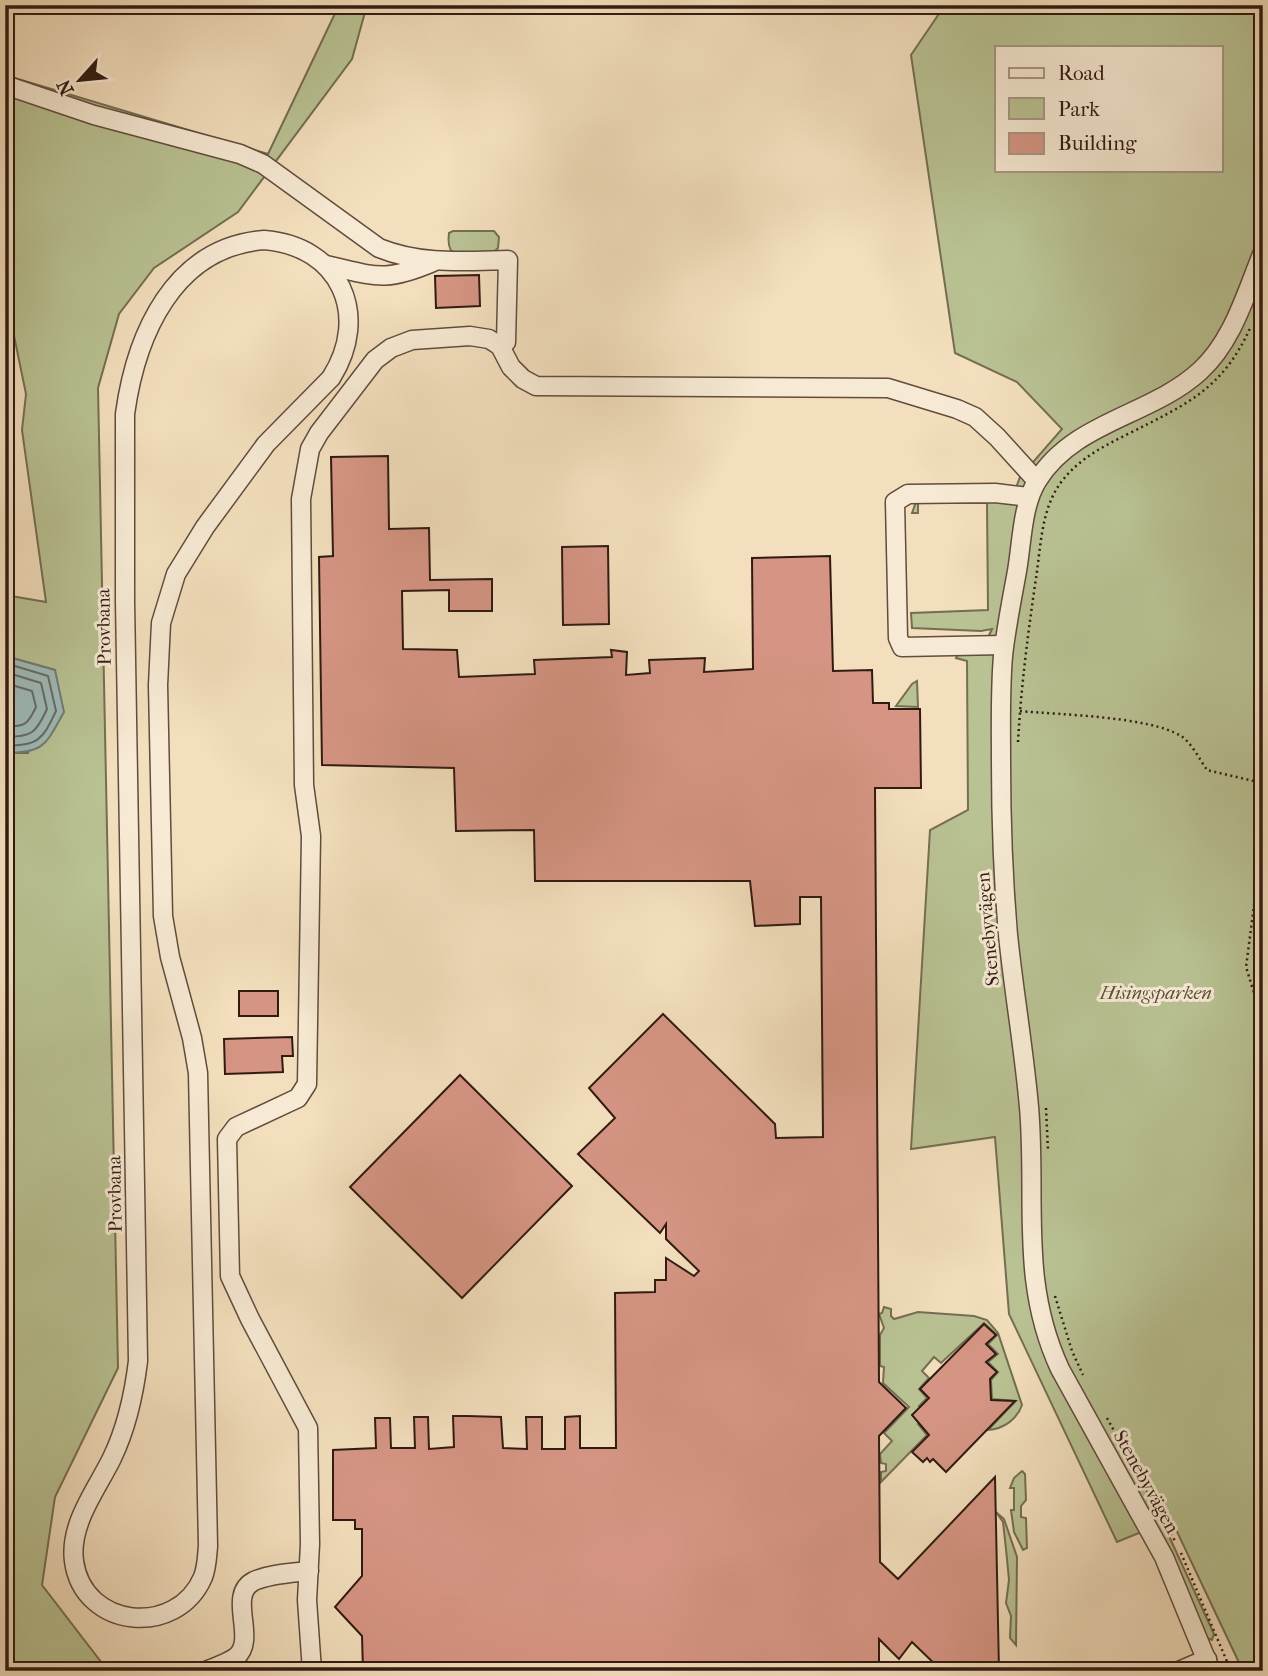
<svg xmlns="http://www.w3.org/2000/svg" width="1268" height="1676" font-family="'IM FELL French Canon',serif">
	<rect width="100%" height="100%" fill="#f3dfbd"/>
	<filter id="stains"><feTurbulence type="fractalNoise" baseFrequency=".00286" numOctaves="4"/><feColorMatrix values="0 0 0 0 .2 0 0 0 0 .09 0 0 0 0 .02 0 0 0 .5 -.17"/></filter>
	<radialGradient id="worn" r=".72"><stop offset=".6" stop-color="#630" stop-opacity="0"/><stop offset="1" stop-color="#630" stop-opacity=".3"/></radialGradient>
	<!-- green -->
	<g fill="#b9c293" stroke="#746e52" stroke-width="2" fill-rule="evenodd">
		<path d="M339,5H367L352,59L238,212L154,268L119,314L98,388L118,1368L55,1497L42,1585L108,1671H5V753H28L55,670L5,656V595L46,602L22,430L26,394L5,292V75L268,154Z"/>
		<path d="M945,5H1263V1671H1243L1171,1519L1163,1523L1214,1634L1212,1640L1207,1638L1156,1526L1117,1542L1009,1314L995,1137L911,1149L930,830L968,810L967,661L956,658L958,654L981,652L992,629L981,631L912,628L911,613L988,610L987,503H918V513H912L916,502L1011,501L1020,477L1062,429L1017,382L955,353L911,55ZM997,47H1221V170H997Z"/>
		<path d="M453,231H494L499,237L498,248L494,252L453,253C448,248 448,240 449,233Z"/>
		<path d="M917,681L918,707L896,706L912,684Z"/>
		<path d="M884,1307L891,1309V1316L894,1319L918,1312L974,1316L987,1320L998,1333L1022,1405C1017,1419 1004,1429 988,1430L1016,1401L992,1399L991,1380L998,1372L988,1362L998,1354L988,1344L997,1335L984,1323L941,1363L934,1357L922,1371L929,1378L919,1389L927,1398L919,1406L926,1415L918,1424L927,1435L881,1482V1472L886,1471V1464L881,1463L880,1454L892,1441L884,1433L909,1407L883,1383L884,1367L880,1366V1335L884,1328L879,1314L882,1313Z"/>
		<path d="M1022,1471L1025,1474L1026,1500L1021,1506V1517L1026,1518L1027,1548L1023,1550L1014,1532L1011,1510H1014V1488H1010L1014,1478Z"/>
		<path d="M996,1512L1004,1519L1017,1557L1016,1645L1010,1638L1011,1616L1006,1603L1009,1580L1006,1549L1003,1522Z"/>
	</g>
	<!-- water -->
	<path fill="#9dbbb9" stroke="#717b76" stroke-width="2" d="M5,656L55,670L64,712C46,744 45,753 5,753Z"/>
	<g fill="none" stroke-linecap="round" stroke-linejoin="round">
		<!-- shore -->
		<g stroke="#666b66" stroke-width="2">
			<path d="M5,663L48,676L56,711C42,741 38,745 5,746"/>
			<path d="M5,672L41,683L47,709C36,733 32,737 5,737"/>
			<path d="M5,683L32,691L36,707C27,726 25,726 5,727"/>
		</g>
	</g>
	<!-- building -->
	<g fill="#d69584" stroke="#301b12" stroke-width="2">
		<path d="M479,275L480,306L436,308L435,276Z"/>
		<path d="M388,456L389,529L429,528L430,580L492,579V611H449V590L402,591L403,649L457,650L459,677L535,674L534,660L612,657L611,650L627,652L626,675L650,673L649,660L705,658L704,672L753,669L752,558L830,556L833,671L872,670L873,703H889V709H920L921,788H875L879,1382L906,1408L879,1436L880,1562L898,1579L995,1477L999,1671H942L912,1642L899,1659L879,1639V1671H363L362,1636L335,1607L362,1576V1529H355V1520H333V1450L376,1448L375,1418H390L391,1448H415L414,1417H428L429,1449L454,1447L453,1416H467L501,1417L503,1448L527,1449L526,1417H542V1449H565V1417L580,1416V1448H616L615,1293L655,1292V1280H666V1258L694,1276L699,1271L666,1239V1224L660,1233L578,1154L615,1118L589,1088L663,1014L775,1124L776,1138L823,1137L821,897H800V924L755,926L750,881H535L534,830L456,831L454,768L322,765L319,557L333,556L331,457Z"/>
		<path d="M608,546L609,624L563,625L562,547Z"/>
		<rect x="239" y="991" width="39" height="25"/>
		<path d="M292,1037L293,1056H282L283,1072L225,1074L224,1039Z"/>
		<path d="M460,1075L572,1186L462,1298L350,1187Z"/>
		<path d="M984,1324L996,1335L986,1344L996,1354L986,1362L997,1372L990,1379L991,1400L1015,1401L946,1472L933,1459L930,1462L927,1458L923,1462L912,1452L929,1435L912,1415L929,1398L920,1389Z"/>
	</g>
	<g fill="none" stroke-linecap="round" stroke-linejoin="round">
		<!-- minor casing -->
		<g stroke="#614c3d" stroke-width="21">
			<g id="minor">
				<path d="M5,85L94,115L240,154L263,164L379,248C421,265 464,261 508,260L506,342L500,346"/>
				<path d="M264,240C340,246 371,315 331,378L266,444L205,527L176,574L161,623L158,685L163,916L170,957L192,1038L198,1073L208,1546C207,1556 207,1567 203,1577C177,1638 83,1629 74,1561C69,1524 97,1489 112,1458C127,1427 134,1394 138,1361L125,601V414C136,334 174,247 264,240Z"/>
				<path d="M326,265C375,276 384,283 433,262"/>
				<path d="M1004,645L902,647L898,638L895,502L908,494L995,493L1029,497"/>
				<path d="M206,1671C215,1667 228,1663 236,1657C258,1639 226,1595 254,1581C270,1574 292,1573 309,1571"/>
				<path d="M312,1671L307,1600L310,1544L308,1428L250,1319L230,1276L227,1139L236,1127L298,1098L307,1084L311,836L304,785L301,499L310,449L319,433L375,360L391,348L412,340L470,336L489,339L500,346L511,367L523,379L536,386L888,388L957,409L975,417L997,437L1037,481"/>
				<path d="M1179,1671L1207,1659"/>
				<path d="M1211,1671L1164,1557L1060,1369C1019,1281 1037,1200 1029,1107C1024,1050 1014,993 1008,935C1003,877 1001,820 1001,762C1001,727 1000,691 1003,656C1006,628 1012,599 1017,571C1022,542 1022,506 1037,481C1074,421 1151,416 1200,371C1233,341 1246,293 1263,252"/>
			</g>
		</g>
		<!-- path -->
		<g stroke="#301b12" stroke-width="2.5" stroke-dasharray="2 3.5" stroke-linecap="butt">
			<path d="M1256,317L1263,301"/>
			<path d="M1020,711C1060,715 1148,716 1181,736C1191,742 1200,760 1207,770L1258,782"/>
			<path d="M1018,742C1021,687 1028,633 1036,578C1041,546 1041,508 1062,481C1079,459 1102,447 1126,435C1185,405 1223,390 1251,326"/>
			<path d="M1263,756L1258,782V875L1246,967L1263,1022"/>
			<path d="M1046,1108L1048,1150"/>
			<path d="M1055,1296L1072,1351L1083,1375"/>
			<path d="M1107,1418L1175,1541"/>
			<path d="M1181,1553L1231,1671"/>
		</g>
		<!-- minor -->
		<use href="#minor" stroke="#f7ead4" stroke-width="18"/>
	</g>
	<g text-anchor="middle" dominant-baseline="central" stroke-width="6" stroke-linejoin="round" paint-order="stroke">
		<!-- street labels -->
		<g font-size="19" fill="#301b12" stroke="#f7ead4">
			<text transform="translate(104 627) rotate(-91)">Provbana</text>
			<text transform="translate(988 929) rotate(-95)">Stenebyvägen</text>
			<text transform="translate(115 1194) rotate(-91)">Provbana</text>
			<text transform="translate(1146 1482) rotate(61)">Stenebyvägen</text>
		</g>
		<!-- park labels -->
		<g font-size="19" font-style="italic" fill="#594d39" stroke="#f7ead4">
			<text x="1156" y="993">Hisingsparken</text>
		</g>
	</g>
	<!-- margin -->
	<rect width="1268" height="1676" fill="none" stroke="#f3dfbd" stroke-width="28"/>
	<rect x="7" y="7" width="1254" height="1662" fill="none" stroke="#301b12" stroke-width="3.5"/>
	<rect x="14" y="14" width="1240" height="1648" fill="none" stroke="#301b12" stroke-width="2"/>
	<!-- legend -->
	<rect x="995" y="46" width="228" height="126" fill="#f7ead4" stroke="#a79786" stroke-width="2"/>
	<rect x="1009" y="68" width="35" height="10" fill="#f7ead4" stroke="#a79786" stroke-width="2"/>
	<text x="1058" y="80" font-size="21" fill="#301b12">Road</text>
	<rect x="1009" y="98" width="35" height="21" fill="#b9c293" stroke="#a79786" stroke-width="2"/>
	<text x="1058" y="116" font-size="21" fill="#301b12">Park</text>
	<rect x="1009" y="133" width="35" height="21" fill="#d69584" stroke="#a79786" stroke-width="2"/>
	<text x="1058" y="150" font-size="21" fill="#301b12">Building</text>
	<!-- north arrow -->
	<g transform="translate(80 80) rotate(243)" stroke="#f7ead4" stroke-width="5" paint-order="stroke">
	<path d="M0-5L12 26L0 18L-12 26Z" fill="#301b12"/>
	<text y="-10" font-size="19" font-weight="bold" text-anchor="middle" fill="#301b12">N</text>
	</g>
	<rect width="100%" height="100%" filter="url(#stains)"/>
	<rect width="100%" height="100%" fill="url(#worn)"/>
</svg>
